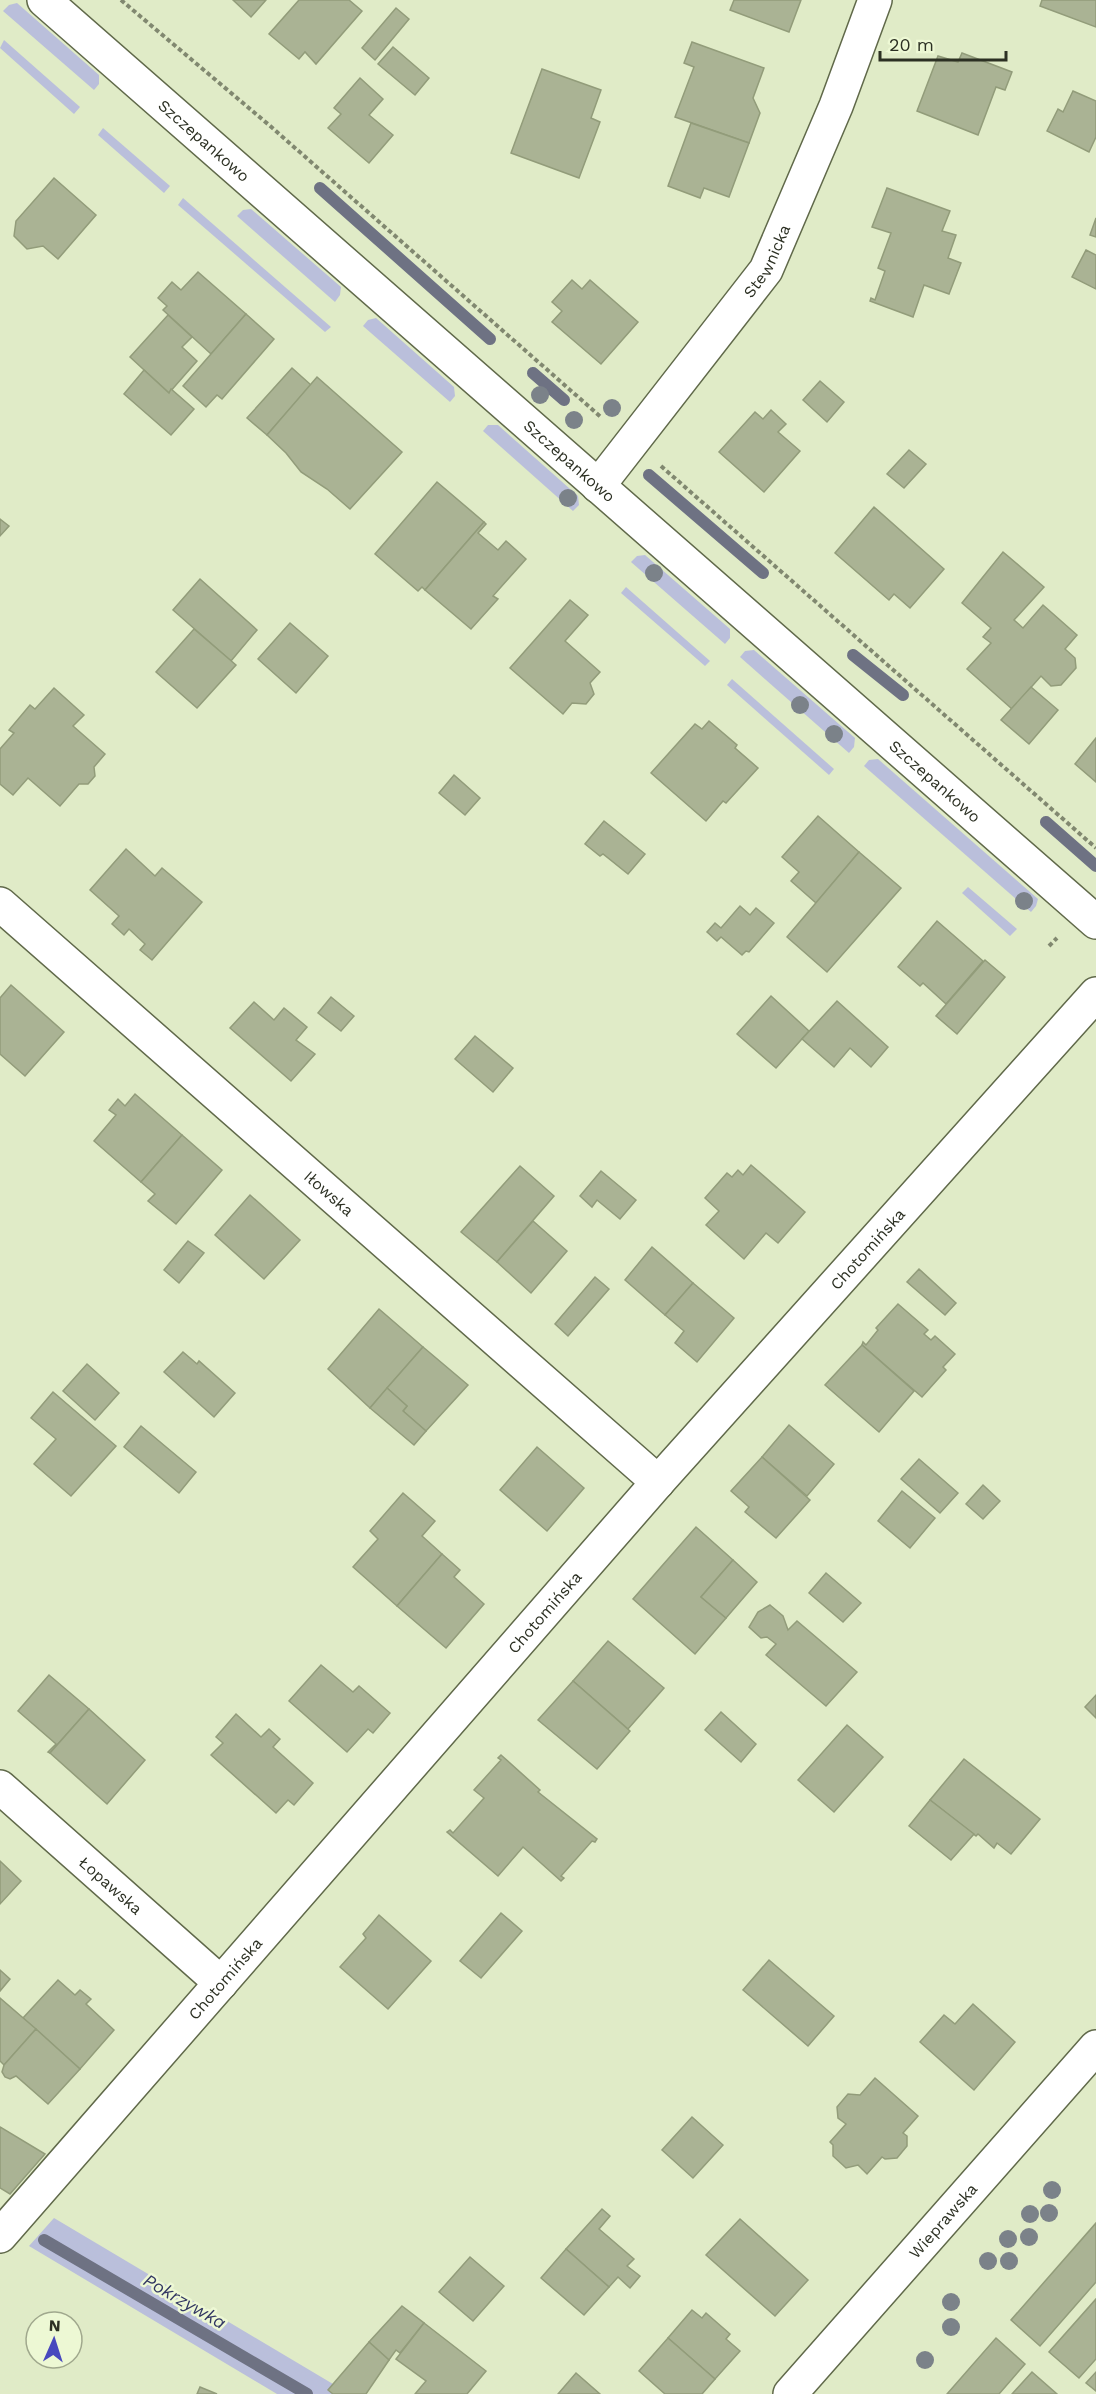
<svg xmlns="http://www.w3.org/2000/svg" width="1096" height="2394" font-family="'Work Sans',sans-serif">
	<rect width="100%" height="100%" fill="#e0ebc7"/>
	<!-- green -->
	<g fill="#babfdb">
		<path d="M17,3L99,75V84L94,90L3,11L9,5Z"/>
		<path d="M4,40L80,107L74,114L0,48Z"/>
		<path d="M103,128L170,186L164,193L98,135Z"/>
		<path d="M183,198L331,327L325,332L178,205Z"/>
		<path d="M251,209L341,287L340,295L335,302L237,216L243,210Z"/>
		<path d="M376,318L454,387L455,396L450,402L363,326L368,320Z"/>
		<path d="M488,425H498L578,496L579,505L573,511L483,431Z"/>
		<path d="M645,555L730,629V638L725,644L631,562L637,556Z"/>
		<path d="M626,587L710,661L705,666L621,593Z"/>
		<path d="M754,650L855,738L854,747L849,753L740,657L745,651Z"/>
		<path d="M732,679L834,769L829,775L727,685Z"/>
		<path d="M878,759L1038,899L1036,906L1031,912L864,766L869,760Z"/>
		<path d="M968,887L1017,929L1010,936L962,893Z"/>
		<path d="M54,2218L333,2384L328,2390L333,2394H277L29,2246Z"/>
	</g>
	<g fill="none" stroke-linecap="round" stroke-linejoin="round">
		<!-- stream -->
		<g stroke="#6e7283" stroke-width="12">
			<path d="M320,188L490,339"/>
			<path d="M533,373L564,400"/>
			<path d="M649,475L763,573"/>
			<path d="M853,655L903,695"/>
			<path d="M1046,822L1096,866"/>
			<path d="M44,2240L307,2394"/>
		</g>
	</g>
	<!-- building -->
	<g fill="#aab394" stroke="#929c7a" stroke-width="1.5">
		<path d="M233,0H266L251,17Z"/>
		<path d="M299,0H349L362,11L316,64L305,52L299,59L269,34Z"/>
		<path d="M734,0H801L789,32L730,10Z"/>
		<path d="M1042,0H1096V27L1040,6Z"/>
		<path d="M396,8L409,19L375,60L362,48Z"/>
		<path d="M692,42L764,68L753,98L760,113L749,143L675,117L694,67L684,63Z"/>
		<path d="M393,47L429,78L415,95L378,64Z"/>
		<path d="M962,53L1012,72L1005,90L996,87L978,135L917,111L938,56L958,62Z"/>
		<path d="M542,69L601,90L591,118L600,122L579,178L511,153Z"/>
		<path d="M360,78L383,99L369,115L393,135L369,163L328,128L341,114L334,108Z"/>
		<path d="M1073,91L1096,101V137L1089,152L1047,131L1058,109L1063,112Z"/>
		<path d="M691,123L749,143L729,197L704,188L700,198L668,186Z"/>
		<path d="M54,178L96,215L58,259L43,246L27,249L14,236L16,221Z"/>
		<path d="M887,188L950,211L942,231L956,235L948,258L961,263L949,294L924,285L913,317L870,301L871,298L875,300L885,271L878,268L891,233L872,227Z"/>
		<path d="M1096,218V237L1090,235Z"/>
		<path d="M1086,250L1096,255V289L1072,277Z"/>
		<path d="M198,272L246,314L211,354L163,310L167,306L158,298L172,282L181,290Z"/>
		<path d="M572,280L582,289L590,280L638,322L601,364L552,322L562,311L552,302Z"/>
		<path d="M246,314L274,339L222,399L217,395L206,407L183,386Z"/>
		<path d="M168,315L192,337L182,347L197,361L169,393L130,357Z"/>
		<path d="M292,368L311,385L267,435L247,418Z"/>
		<path d="M144,370L169,393L171,389L194,409L171,435L124,394Z"/>
		<path d="M317,377L402,452L350,509L327,489L301,472L286,453L267,435Z"/>
		<path d="M820,381L844,402L827,422L803,400Z"/>
		<path d="M771,410L786,424L778,432L800,451L764,492L719,452L755,412L763,419Z"/>
		<path d="M909,450L926,464L904,488L887,474Z"/>
		<path d="M437,482L484,522L425,590L422,587L418,591L375,554Z"/>
		<path d="M874,507L944,569L910,608L894,594L889,600L835,553Z"/>
		<path d="M0,519L9,526L0,536Z"/>
		<path d="M484,522L486,524L478,533L498,550L506,541L526,559L493,596L498,599L471,629L425,590Z"/>
		<path d="M1003,552L1044,587L1014,620L1023,628L1043,605L1077,635L1065,649L1075,658L1076,668L1061,685L1051,686L1041,676L1012,709L967,669L991,643L983,637L991,628L962,603Z"/>
		<path d="M200,579L257,630L231,661L173,610Z"/>
		<path d="M570,600L588,615L565,641L600,672L590,683L594,694L586,704L572,703L563,714L510,668Z"/>
		<path d="M290,623L328,656L296,693L258,659Z"/>
		<path d="M194,629L236,665L197,708L156,672Z"/>
		<path d="M1031,687L1058,710L1029,744L1001,720Z"/>
		<path d="M54,688L84,715L73,726L105,754L94,767L95,776L88,784H79L60,806L28,778L13,795L0,784V749L14,733L9,730L30,705L35,709Z"/>
		<path d="M709,721L737,745L735,748L758,768L726,803L723,801L706,821L651,773L695,724L702,729Z"/>
		<path d="M1096,738V782L1075,764Z"/>
		<path d="M454,775L480,798L465,815L439,793Z"/>
		<path d="M818,816L859,852L816,903L791,881L799,872L782,857Z"/>
		<path d="M604,821L645,854L628,874L603,854L600,856L585,844Z"/>
		<path d="M126,849L155,876L162,868L202,902L152,960L140,950L145,944L129,929L124,935L112,924L119,916L90,890Z"/>
		<path d="M859,852L901,888L827,972L787,937Z"/>
		<path d="M740,906L750,915L756,908L774,923L749,952L746,951L742,955L721,937L717,941L707,932L715,923L721,928Z"/>
		<path d="M937,921L983,961L946,1004L923,983L920,986L898,967Z"/>
		<path d="M985,960L1005,977L957,1034L936,1016Z"/>
		<path d="M11,985L64,1032L25,1076L0,1054V998Z"/>
		<path d="M771,996L809,1031L776,1068L737,1034Z"/>
		<path d="M331,997L354,1016L341,1031L318,1013Z"/>
		<path d="M837,1001L888,1047L871,1067L850,1048L834,1067L802,1039Z"/>
		<path d="M254,1002L274,1020L284,1008L307,1027L296,1040L315,1054L291,1081L230,1028Z"/>
		<path d="M475,1036L513,1068L493,1092L455,1059Z"/>
		<path d="M135,1094L182,1135L141,1182L94,1141L116,1115L109,1110L118,1099L125,1106Z"/>
		<path d="M182,1135L222,1170L176,1224L148,1201L155,1194L141,1182Z"/>
		<path d="M751,1165L805,1212L778,1243L766,1233L744,1259L706,1225L719,1211L705,1198L727,1173L732,1177L738,1170L743,1175Z"/>
		<path d="M520,1166L554,1196L497,1262L461,1232Z"/>
		<path d="M601,1171L636,1200L620,1219L597,1200L592,1207L580,1196Z"/>
		<path d="M250,1195L300,1240L264,1279L215,1235Z"/>
		<path d="M533,1221L567,1251L531,1293L497,1262Z"/>
		<path d="M188,1241L204,1253L179,1283L164,1270Z"/>
		<path d="M652,1247L693,1283L665,1315L625,1280Z"/>
		<path d="M919,1269L956,1303L945,1315L907,1282Z"/>
		<path d="M595,1277L609,1289L568,1336L555,1324Z"/>
		<path d="M693,1283L734,1318L697,1362L675,1343L684,1331L665,1315Z"/>
		<path d="M898,1304L928,1330L924,1334L931,1340L935,1336L955,1354L943,1367L946,1370L922,1397L862,1345L863,1342L866,1345L878,1330L876,1328Z"/>
		<path d="M379,1309L423,1347L370,1408L328,1369Z"/>
		<path d="M862,1345L914,1391L879,1432L825,1385Z"/>
		<path d="M423,1347L468,1385L426,1431L403,1411L407,1406L387,1388Z"/>
		<path d="M183,1352L197,1364L199,1361L235,1393L214,1417L164,1372Z"/>
		<path d="M87,1364L119,1393L95,1420L63,1391Z"/>
		<path d="M387,1388L407,1406L403,1411L426,1431L414,1445L370,1408Z"/>
		<path d="M53,1392L116,1446L71,1496L34,1464L56,1439L31,1418Z"/>
		<path d="M789,1425L834,1464L807,1496L762,1457Z"/>
		<path d="M141,1426L196,1472L179,1493L124,1447Z"/>
		<path d="M537,1447L584,1488L547,1531L500,1490Z"/>
		<path d="M762,1457L810,1500L776,1538L745,1512L749,1507L731,1491Z"/>
		<path d="M919,1459L958,1493L940,1513L901,1479Z"/>
		<path d="M983,1485L1000,1501L983,1519L966,1504Z"/>
		<path d="M902,1491L935,1518L910,1548L878,1521Z"/>
		<path d="M403,1493L435,1521L422,1536L442,1554L397,1606L353,1567L378,1539L370,1531Z"/>
		<path d="M696,1527L733,1560L701,1597L726,1618L695,1654L633,1599Z"/>
		<path d="M442,1554L460,1570L454,1577L484,1604L446,1648L397,1606Z"/>
		<path d="M733,1560L757,1582L726,1618L701,1597Z"/>
		<path d="M826,1573L861,1603L843,1622L809,1593Z"/>
		<path d="M770,1605L783,1616L788,1630L797,1621L857,1672L826,1706L766,1655L776,1644L767,1637L761,1638L749,1627L758,1612Z"/>
		<path d="M608,1641L664,1688L628,1729L573,1681Z"/>
		<path d="M321,1665L353,1692L359,1686L390,1713L373,1733L368,1729L347,1752L289,1701Z"/>
		<path d="M49,1675L89,1709L50,1753L48,1752L56,1744L18,1711Z"/>
		<path d="M573,1681L630,1731L597,1769L538,1720Z"/>
		<path d="M1096,1695V1718L1085,1707Z"/>
		<path d="M89,1709L145,1760L107,1804L50,1753Z"/>
		<path d="M721,1712L756,1744L741,1762L705,1730Z"/>
		<path d="M236,1714L261,1737L269,1729L280,1739L273,1747L313,1783L294,1805L288,1800L276,1813L211,1755L223,1743L216,1737Z"/>
		<path d="M847,1725L883,1757L834,1812L798,1780Z"/>
		<path d="M501,1755L540,1790L538,1792L597,1839L595,1842L592,1841L561,1876L564,1878L561,1881L523,1847L498,1876L447,1832L450,1830L453,1833L484,1798L474,1790L501,1760L498,1758Z"/>
		<path d="M964,1759L1040,1819L1011,1854L997,1843L994,1848L978,1834L976,1836L930,1800Z"/>
		<path d="M930,1800L974,1834L951,1860L909,1826Z"/>
		<path d="M0,1861L21,1881L0,1904Z"/>
		<path d="M501,1913L522,1931L481,1978L460,1961Z"/>
		<path d="M379,1915L431,1961L388,2009L340,1967L366,1938L363,1934Z"/>
		<path d="M769,1960L834,2016L808,2046L743,1990Z"/>
		<path d="M0,1970L10,1979L0,1991Z"/>
		<path d="M58,1980L75,1995L80,1990L91,1999L86,2004L114,2030L80,2069L23,2018Z"/>
		<path d="M0,1998L36,2029L4,2065L0,2061Z"/>
		<path d="M973,2004L1015,2042L974,2090L920,2042L944,2015L955,2024Z"/>
		<path d="M36,2029L80,2069L48,2104L16,2076L10,2079L5,2077L2,2072L4,2065Z"/>
		<path d="M875,2078L918,2116L903,2133L907,2136V2146L897,2158L885,2159L882,2157L867,2174L858,2165L846,2168L833,2156V2145L830,2142L846,2124L838,2118L837,2107L848,2094L860,2095Z"/>
		<path d="M692,2117L723,2145L693,2178L662,2150Z"/>
		<path d="M0,2127L45,2154L10,2194L0,2188Z"/>
		<path d="M602,2209L610,2216L599,2229L634,2259L627,2266L640,2276L630,2288L618,2277L609,2287L566,2249Z"/>
		<path d="M740,2219L808,2280L775,2316L706,2255Z"/>
		<path d="M1096,2223V2282L1040,2346L1011,2320Z"/>
		<path d="M566,2249L609,2287L584,2315L541,2278Z"/>
		<path d="M470,2257L504,2286L473,2321L439,2292Z"/>
		<path d="M1096,2299V2359L1079,2378L1049,2352Z"/>
		<path d="M402,2306L424,2323L400,2353L396,2350L389,2360L369,2342Z"/>
		<path d="M692,2310L702,2318L706,2313L730,2334L726,2339L740,2351L715,2379L668,2338Z"/>
		<path d="M45,2315L62,2322H42Z"/>
		<path d="M424,2323L486,2371L467,2394H415L426,2381L396,2359Z"/>
		<path d="M668,2338L715,2379L702,2394H665L639,2371Z"/>
		<path d="M996,2338L1025,2364L999,2394H947Z"/>
		<path d="M369,2342L389,2360L366,2394H333L328,2390Z"/>
		<path d="M1032,2372L1057,2394H1012Z"/>
		<path d="M1096,2372V2391L1086,2383Z"/>
		<path d="M576,2373L600,2394H558Z"/>
		<path d="M200,2387L217,2394H197Z"/>
	</g>
	<g fill="none" stroke-linecap="round" stroke-linejoin="round">
		<!-- minor casing -->
		<g stroke="#60694a" stroke-width="36">
			<g id="minor">
				<path id="s1" d="M44,0L1096,922"/>
				<path id="s2" d="M598,486L766,270L836,106L875,0"/>
				<path id="s3" d="M0,904L658,1482"/>
				<path id="s4" d="M0,1787L221,1983"/>
				<path id="s5" d="M0,2236L658,1482L1096,994"/>
				<path id="s6" d="M790,2394L1096,2047"/>
			</g>
		</g>
		<!-- path -->
		<g stroke="#818870" stroke-width="4" stroke-dasharray="4.5 3" stroke-linecap="butt">
			<path d="M121,0L269,125L602,418"/>
			<path d="M661,466L1096,848"/>
			<path d="M1049,946L1057,938"/>
		</g>
		<!-- minor -->
		<use href="#minor" stroke="#fff" stroke-width="33"/>
	</g>
	<!-- trees -->
	<g fill="#7b8289">
		<circle cx="540" cy="395" r="9"/>
		<circle cx="612" cy="408" r="9"/>
		<circle cx="574" cy="420" r="9"/>
		<circle cx="568" cy="498" r="9"/>
		<circle cx="654" cy="573" r="9"/>
		<circle cx="800" cy="705" r="9"/>
		<circle cx="834" cy="734" r="9"/>
		<circle cx="1024" cy="901" r="9"/>
		<circle cx="1052" cy="2190" r="9"/>
		<circle cx="1049" cy="2213" r="9"/>
		<circle cx="1030" cy="2214" r="9"/>
		<circle cx="1029" cy="2237" r="9"/>
		<circle cx="1008" cy="2239" r="9"/>
		<circle cx="988" cy="2261" r="9"/>
		<circle cx="1009" cy="2261" r="9"/>
		<circle cx="951" cy="2302" r="9"/>
		<circle cx="951" cy="2327" r="9"/>
		<circle cx="925" cy="2360" r="9"/>
	</g>
	<g text-anchor="middle" dominant-baseline="central" stroke-width="5" stroke-linejoin="round" paint-order="stroke">
		<!-- street labels -->
		<g font-size="16" fill="#2c3023" stroke="#edf8d4">
			<text stroke="none"><textPath href="#s1" startOffset="213">Szczepankowo</textPath></text>
			<text stroke="none"><textPath href="#s2" startOffset="282">Stewnicka</textPath></text>
			<text stroke="none"><textPath href="#s1" startOffset="699">Szczepankowo</textPath></text>
			<text stroke="none"><textPath href="#s1" startOffset="1185">Szczepankowo</textPath></text>
			<text stroke="none"><textPath href="#s3" startOffset="438">Iłowska</textPath></text>
			<text stroke="none"><textPath href="#s5" startOffset="1314">Chotomińska</textPath></text>
			<text stroke="none"><textPath href="#s5" startOffset="828">Chotomińska</textPath></text>
			<text stroke="none"><textPath href="#s4" startOffset="148">Łopawska</textPath></text>
			<text stroke="none"><textPath href="#s5" startOffset="342">Chotomińska</textPath></text>
			<text stroke="none"><textPath href="#s6" startOffset="231">Wieprawska</textPath></text>
		</g>
		<!-- water labels -->
		<g font-size="18" font-style="italic" fill="#323762" stroke="#edf8d4">
			<text transform="translate(185 2301) rotate(30)">Pokrzywka</text>
		</g>
	</g>
	<!-- north arrow -->
	<g transform="translate(54 2340) rotate(3)"><circle r="28" fill="#edf8d4" stroke="#a0a88d" stroke-width="1.5"/>
	<path d="M0-4.5L10 22L0 15L-10 22Z" fill="#4848be"/>
	<text y="-9" font-size="16" font-weight="bold" text-anchor="middle" fill="#2c3023">N</text>
	</g>
	<!-- scale -->
	<path d="M880 51v9h126v-9" fill="none" stroke="#2c3023" stroke-width="3"/>
	<text x="889" y="51" font-size="18" fill="#2c3023" stroke="#edf8d4" stroke-width="4.5" paint-order="stroke">20 m</text>
</svg>
